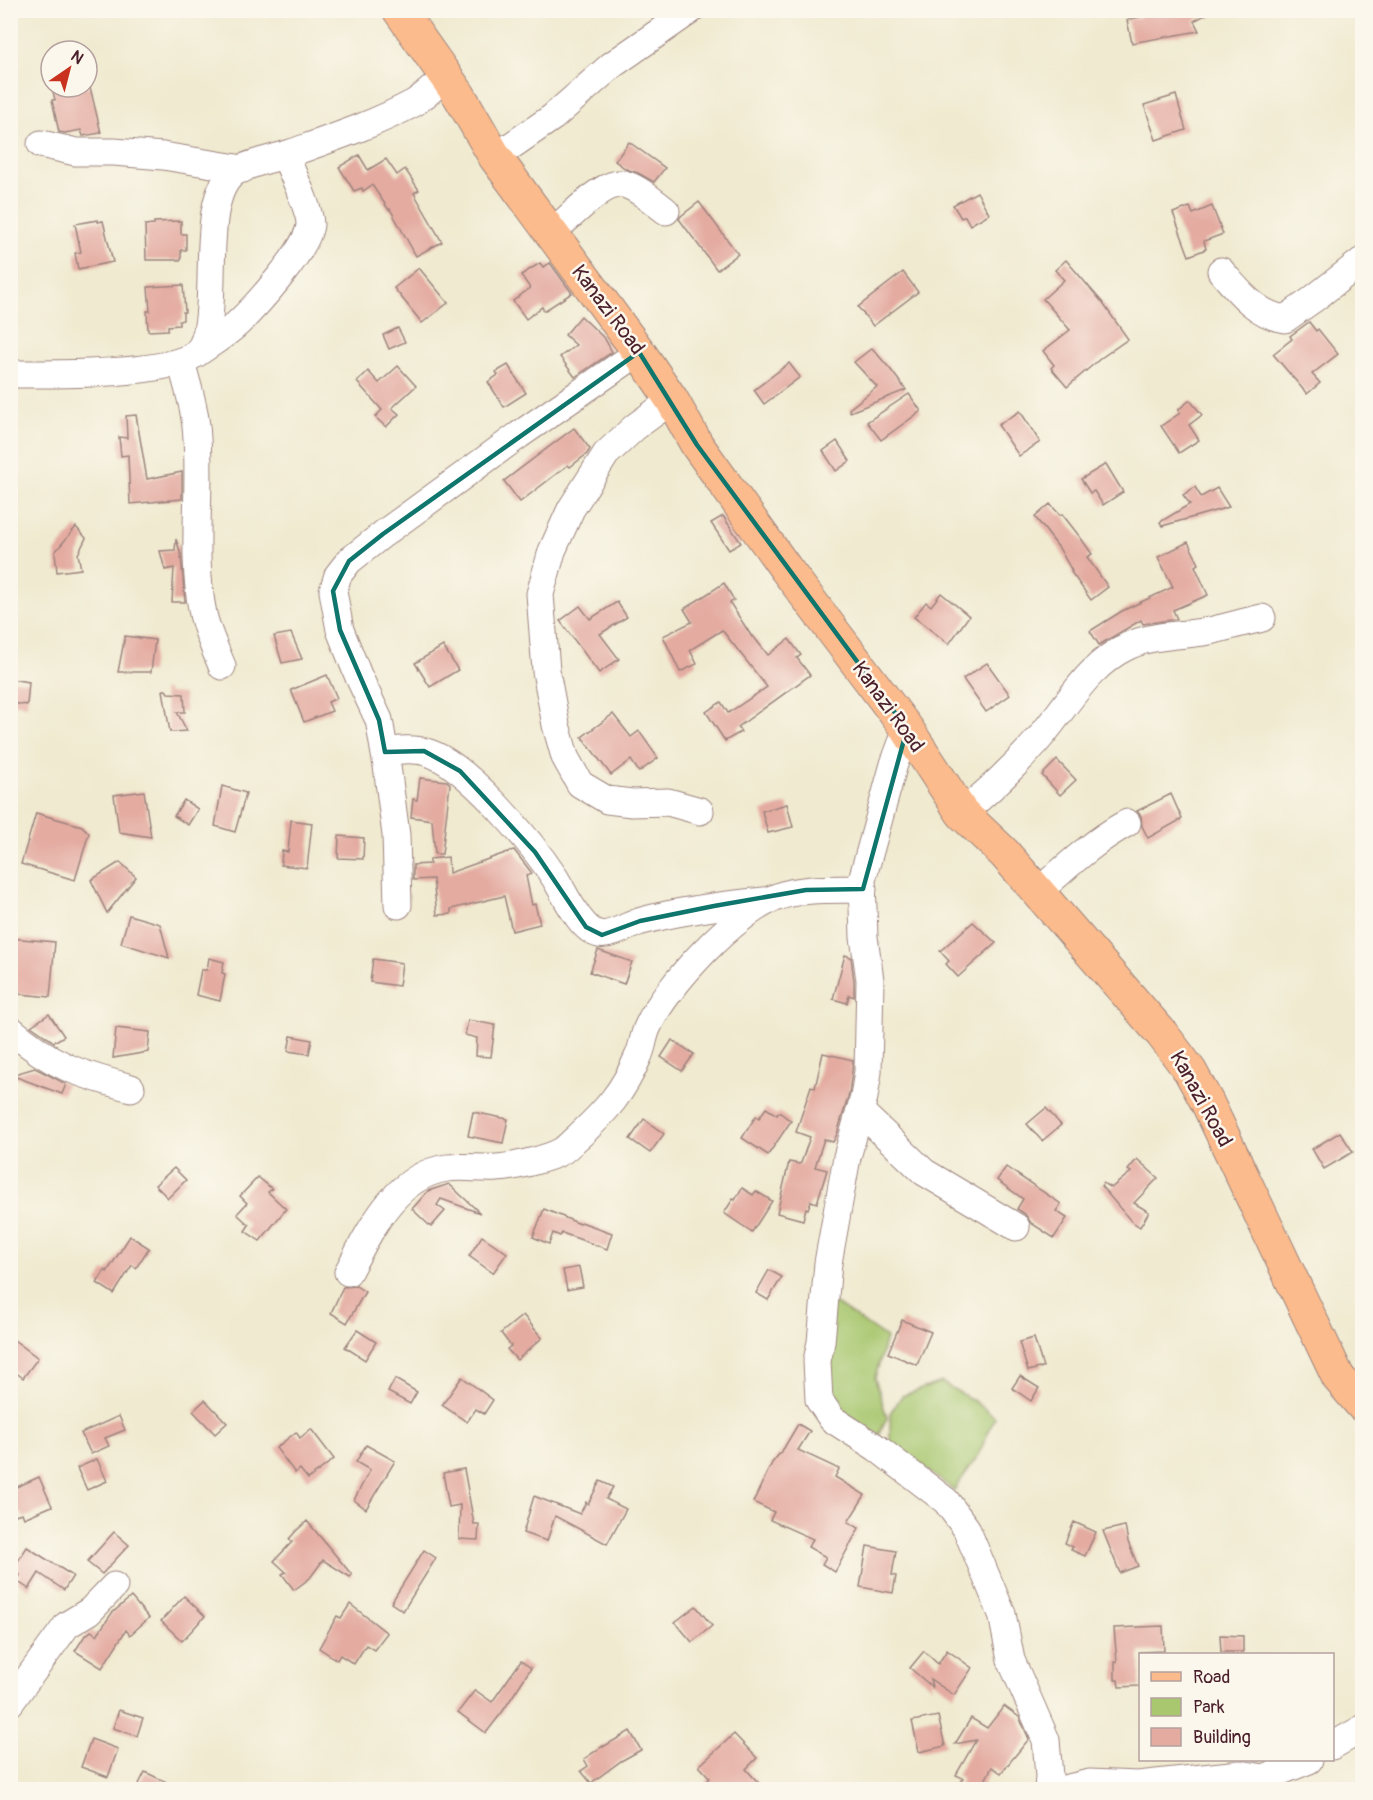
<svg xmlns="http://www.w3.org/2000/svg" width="1373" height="1800" font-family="Pangolin,sans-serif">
	<rect width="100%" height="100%" fill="#fbf7ec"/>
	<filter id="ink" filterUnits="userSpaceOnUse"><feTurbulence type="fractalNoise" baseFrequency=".0167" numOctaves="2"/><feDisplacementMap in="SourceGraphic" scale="12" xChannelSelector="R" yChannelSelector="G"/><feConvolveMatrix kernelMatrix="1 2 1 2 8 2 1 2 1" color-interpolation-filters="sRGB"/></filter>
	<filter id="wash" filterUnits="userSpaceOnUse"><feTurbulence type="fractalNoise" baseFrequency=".008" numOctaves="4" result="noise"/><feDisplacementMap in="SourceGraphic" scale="24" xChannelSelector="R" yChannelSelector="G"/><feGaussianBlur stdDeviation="1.35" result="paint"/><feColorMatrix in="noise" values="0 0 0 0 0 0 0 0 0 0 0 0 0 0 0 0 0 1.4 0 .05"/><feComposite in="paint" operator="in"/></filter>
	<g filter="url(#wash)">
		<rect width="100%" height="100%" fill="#f0ead0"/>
		<!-- green -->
		<g fill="#a8c76f" stroke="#79734d" stroke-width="1.5">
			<path d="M832,1301L886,1338L875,1378L887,1418L878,1437L824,1398Z"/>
			<path d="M941,1382L974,1401L995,1417L978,1456L954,1490L890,1443V1413L902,1396Z"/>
		</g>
		<g id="blocks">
			<!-- building -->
			<g fill="#e4aba1">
				<path d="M1139,10H1214L1194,21L1199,31L1132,43L1127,20L1140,17Z"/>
				<path d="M52,87H90L101,133L83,136L81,130L65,133L59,132L52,100H55Z"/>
				<path d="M1176,95L1186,130L1156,140L1144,105Z"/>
				<path d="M629,142L665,168L654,182L638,173L626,169L615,161Z"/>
				<path d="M359,155L368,170L386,159L397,175L405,169L419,190L414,193L442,242L416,256L390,209L389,210L372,185L363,191L362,188L354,191L339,167Z"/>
				<path d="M977,192L989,214L970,225L965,216L961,218L953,205Z"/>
				<path d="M699,202L738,254L717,270L679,219L681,216Z"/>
				<path d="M1212,206L1223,234L1204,241L1206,249L1189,256L1173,213L1190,207L1193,214Z"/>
				<path d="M98,220V222L103,221L113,262L78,269L75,253L81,252L75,224Z"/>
				<path d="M181,221V234H186V250H181V260H146L145,225L154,224V222Z"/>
				<path d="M1066,260L1102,302L1128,339L1101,358L1067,387L1051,368L1054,365L1043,351L1070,330L1043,299L1064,280L1055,270Z"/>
				<path d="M540,263L543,267L550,263L572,293L544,311L542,307L526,319L513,301L530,288L521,275Z"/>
				<path d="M419,268L448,303L422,323L394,288Z"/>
				<path d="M903,272L918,292L873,326L858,307Z"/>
				<path d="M183,285L185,312H183V320L179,321V325L168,326V330L148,331L147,311H150L148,287Z"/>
				<path d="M581,316L605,339L612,352L575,377L560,357L576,345L565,335Z"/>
				<path d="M1309,322L1316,331L1318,329L1338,354L1312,374L1320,383L1307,394L1273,354L1292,339L1290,336Z"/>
				<path d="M398,328L405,342L389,349L383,335Z"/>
				<path d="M872,348L891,370L906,390L850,412L849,409L877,387L854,362Z"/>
				<path d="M789,363L800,377L764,404L754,390Z"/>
				<path d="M508,365L526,393L504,407L488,382L498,375L496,372Z"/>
				<path d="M398,366L416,386L392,408L399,414L386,427L375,417L382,410L357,382L368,371L379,383Z"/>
				<path d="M909,394L921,411L881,440L867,422Z"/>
				<path d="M1190,400L1202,415L1189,425L1199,440L1179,453L1161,426L1180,413L1178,410Z"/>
				<path d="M1020,411L1040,442L1019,456L998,425Z"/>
				<path d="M136,415L147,479L182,472V499L130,504L128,455L121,456L119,437L127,438L126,416Z"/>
				<path d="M574,428L590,449L587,454L570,467L568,465L520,502L504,481Z"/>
				<path d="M837,441L850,461L836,471L823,451Z"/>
				<path d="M1106,464L1123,492L1103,505L1094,491L1090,493L1081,479Z"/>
				<path d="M1195,487L1201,497L1217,488L1229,507L1162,526L1160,522L1190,504L1183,495Z"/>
				<path d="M1050,504L1060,515L1062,514L1080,537L1092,554L1087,557L1108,587L1091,600L1071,572L1072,571L1059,548L1035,517Z"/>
				<path d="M723,516L741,543L729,550L711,523Z"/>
				<path d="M76,527L86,538L78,554L81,569L57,572L55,552Z"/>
				<path d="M176,539L181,555L185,602H172L174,568L165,570L160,551L175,550Z"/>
				<path d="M1188,542L1199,564L1195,566L1208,595L1173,610L1177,619L1143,624L1141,620L1099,645L1090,631L1122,611L1173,587L1158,557Z"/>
				<path d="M724,583L734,600L730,603L752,637L753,636L768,655L789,639L801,655L797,658L810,675L738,727L741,732L725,741L706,712L721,702L728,713L767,687L722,630L690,650L697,664L680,672L663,636L692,622L684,609Z"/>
				<path d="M941,593L969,616L949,644L914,617L926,602L931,606Z"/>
				<path d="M617,602L627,617L600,634L619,659L599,673L560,621L580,606L590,619Z"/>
				<path d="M291,633L302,659L282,663L274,636Z"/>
				<path d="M125,636L155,640L151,672H118Z"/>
				<path d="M443,646L458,670L430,687L415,663Z"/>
				<path d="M987,663L1010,695L986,712L963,679Z"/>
				<path d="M327,675L337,698L328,702L332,711L304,722L291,690Z"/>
				<path d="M10,679L29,682L27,705L10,703Z"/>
				<path d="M163,690H166L168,693L184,694L185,712H177L187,731L170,732Z"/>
				<path d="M613,714L631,737L639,731L658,758L639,772L631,760L611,775L582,737Z"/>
				<path d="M1057,760L1076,780L1060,795L1042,775Z"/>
				<path d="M420,778L447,781L450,784L442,854H435L432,820L411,817L413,799L417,800Z"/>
				<path d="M222,786L246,793L235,832L215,826Z"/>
				<path d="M144,791L151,837L119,832L114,795Z"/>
				<path d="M1171,794L1182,819L1148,838L1142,826L1141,816L1137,811Z"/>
				<path d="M184,800L198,809L188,825L174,816Z"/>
				<path d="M787,804L793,827L768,833L762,811Z"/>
				<path d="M36,813L82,826L89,833L75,880L21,864Z"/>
				<path d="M291,820L312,823L307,868L281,865L282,851L288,852Z"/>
				<path d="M339,836L364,838L363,859L338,858Z"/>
				<path d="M514,850L531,872L532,874L526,876L532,905L535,904L540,924L512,931L504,896L451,909V914L437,915L433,879L413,880V865L430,864V859L448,857L449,873Z"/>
				<path d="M120,862L136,877L107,913L91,880Z"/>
				<path d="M129,915L160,924L169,958L121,943Z"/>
				<path d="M973,922L996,943L958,977L946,964L949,961L940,951Z"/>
				<path d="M10,938L55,942L50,997L10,993Z"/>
				<path d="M598,950L632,962L624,984L590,972Z"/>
				<path d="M845,955L851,957L854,981V997L849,995L847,1003L833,999Z"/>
				<path d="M209,958L224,962L222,973L225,974L220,1001L196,995L201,970H207Z"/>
				<path d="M373,959L402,963L399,986L370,982Z"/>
				<path d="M49,1014L64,1036L54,1042L31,1026Z"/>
				<path d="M468,1020L495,1025L491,1057L476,1056L477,1038L465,1035Z"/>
				<path d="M116,1028L150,1032L148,1052L113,1058Z"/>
				<path d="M291,1036L312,1040L309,1054L288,1051Z"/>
				<path d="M672,1040L694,1054L682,1071L661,1057Z"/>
				<path d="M823,1053L853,1060L852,1071L849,1094L837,1134L833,1142L824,1139L815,1167L827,1170L817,1203L811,1201L808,1209L806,1208L803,1220L777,1213L789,1162L799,1164L801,1163L810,1137L796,1132L811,1086L815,1088Z"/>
				<path d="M35,1068L66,1084L62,1094L11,1075Z"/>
				<path d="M766,1108L777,1115L779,1112L791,1121L768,1155L742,1138L756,1116L759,1118Z"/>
				<path d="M1046,1108L1061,1125L1042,1141L1027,1124Z"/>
				<path d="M473,1112L508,1119L503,1143L468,1136Z"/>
				<path d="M644,1119L664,1134L650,1153L630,1139Z"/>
				<path d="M1340,1132L1353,1152L1324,1169L1312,1149Z"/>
				<path d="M1137,1159L1158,1178L1134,1203L1149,1212L1140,1227L1131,1221L1101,1186L1103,1183L1111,1188L1131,1172L1128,1170Z"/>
				<path d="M1006,1167L1061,1204L1056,1211L1067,1218L1054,1238L1031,1223L1025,1214L1017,1209L1023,1199L997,1180Z"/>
				<path d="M174,1168L186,1180L168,1198L155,1185Z"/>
				<path d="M258,1177L272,1189L268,1192L286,1209L260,1241L245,1231L249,1225L237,1214L247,1203L240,1196Z"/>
				<path d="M449,1184L480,1213L441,1199L437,1205L445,1211L431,1227L412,1209L428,1191Z"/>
				<path d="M742,1188L753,1195L756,1191L772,1201L752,1232L724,1213L733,1199L735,1200Z"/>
				<path d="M544,1209L580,1224L581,1222L612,1233L607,1249L562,1233L560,1236L553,1233L549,1244L533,1237Z"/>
				<path d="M130,1236L149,1248L136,1268L132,1265L114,1294L97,1283L105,1270L107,1272Z"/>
				<path d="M482,1236L507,1253L493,1273L469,1256Z"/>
				<path d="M579,1267L583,1287L567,1290L563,1270Z"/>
				<path d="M769,1270L782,1277L768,1300L756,1293Z"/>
				<path d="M356,1286L365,1292L347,1323L331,1313L343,1287Z"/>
				<path d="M523,1315L542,1338L517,1360L507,1349L511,1346L501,1333Z"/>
				<path d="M902,1320L931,1332L917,1365L888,1353Z"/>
				<path d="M357,1330L376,1342L365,1360L345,1347Z"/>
				<path d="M10,1337L38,1358L23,1378L10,1368Z"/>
				<path d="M1034,1338L1043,1367L1028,1371L1019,1342Z"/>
				<path d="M1020,1376L1039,1388L1031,1401L1012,1388Z"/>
				<path d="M462,1377L493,1400L484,1414L476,1409L467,1422L442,1405Z"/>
				<path d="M395,1379L417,1392L410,1404L388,1392Z"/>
				<path d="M205,1400L227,1423L215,1434L193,1411Z"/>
				<path d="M119,1416L125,1430L105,1438L109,1446L91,1454L81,1433Z"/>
				<path d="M798,1424L810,1431L798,1450L839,1469L835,1477L865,1495L848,1522L859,1528L835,1572L822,1564L826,1557L808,1547L813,1539L770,1520L774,1512L753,1502L772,1463L784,1448Z"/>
				<path d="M311,1429L334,1459L308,1479L300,1469L295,1473L276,1448L296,1432L300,1438Z"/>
				<path d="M366,1445L395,1461L366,1509L354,1500L370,1470L356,1462Z"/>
				<path d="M97,1459L107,1481L87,1490L77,1468Z"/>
				<path d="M464,1469L474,1524H479L478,1540L459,1539L460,1505L449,1507L443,1473Z"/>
				<path d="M39,1477L52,1506L24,1518L22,1513L15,1515L10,1504V1490Z"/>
				<path d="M600,1481L613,1487L606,1499L626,1509L607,1544L555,1516L547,1541L523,1533L534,1496L580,1514L586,1502L588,1504Z"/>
				<path d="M307,1521L352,1575L350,1577L323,1560L310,1578L294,1590L282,1574L286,1572L274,1561L292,1542L289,1539L296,1531Z"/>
				<path d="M1074,1522L1096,1532L1085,1556L1071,1550L1073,1547L1065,1543Z"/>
				<path d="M1125,1526L1128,1542L1138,1566L1120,1573L1103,1531Z"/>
				<path d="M114,1532L129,1545L102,1574L87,1562Z"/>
				<path d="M867,1546L896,1551L892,1575L896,1576L893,1593L860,1587Z"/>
				<path d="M27,1547L73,1576L64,1590L39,1573L29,1589L17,1581L20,1575L12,1570Z"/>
				<path d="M424,1550L436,1558L403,1611L391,1603Z"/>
				<path d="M184,1596L205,1616L182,1641L161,1621Z"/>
				<path d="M131,1597L149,1618L130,1635L126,1630L102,1668L75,1651L84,1637L91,1631L97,1635L112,1613Z"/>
				<path d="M350,1604L387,1633L374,1650L366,1645L354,1664L340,1655L337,1660L319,1648L337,1616L341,1618Z"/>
				<path d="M696,1606L712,1626L692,1642L675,1622Z"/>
				<path d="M1163,1626L1164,1651L1140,1652V1686L1119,1687L1118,1680H1115V1662H1117L1114,1628Z"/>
				<path d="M1220,1635L1243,1636V1652H1221Z"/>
				<path d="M947,1650L972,1668L954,1695L930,1679L932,1687L910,1668L924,1651L938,1664Z"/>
				<path d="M521,1661L531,1668L503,1711L486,1733L458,1712L475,1690L492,1702Z"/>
				<path d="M1004,1706L1019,1717L1029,1739L1001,1773L992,1767L980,1790H956L963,1778L956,1775L976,1740L955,1744L971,1718L987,1728Z"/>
				<path d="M119,1710L143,1718L137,1736L113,1728Z"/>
				<path d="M938,1716L945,1746L919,1752L912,1721Z"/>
				<path d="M630,1731L641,1750L621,1761L591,1783L581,1771L588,1766L584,1759L603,1746V1747Z"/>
				<path d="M734,1734L757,1758L746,1769L765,1790H714L706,1782L710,1778L699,1766Z"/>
				<path d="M91,1739L118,1749L108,1777L81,1767Z"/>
				<path d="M145,1772L183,1790H136Z"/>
			</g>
		</g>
	</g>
	<g filter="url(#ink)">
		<use href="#blocks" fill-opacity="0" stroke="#9d847e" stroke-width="1.5"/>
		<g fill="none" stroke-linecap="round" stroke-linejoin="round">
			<!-- minor casing -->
			<g stroke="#9d847e" stroke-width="29">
				<g id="minor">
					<path d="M41,144L76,152H114L163,156L243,169"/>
					<path d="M495,157L553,117L612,65L691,10"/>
					<path d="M551,233C568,221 605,176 627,185C641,190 654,202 666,211"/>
					<path d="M1221,271C1238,291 1257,315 1285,319L1312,300L1362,261"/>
					<path d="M196,354C210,344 225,335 237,324C255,307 309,248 310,224C310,210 291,170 285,155"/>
					<path d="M181,362C188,387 196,412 197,439C201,497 191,556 203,614C207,632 215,649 222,666"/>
					<path d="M10,374C49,374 166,376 195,354C227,330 193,201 235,172C251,162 274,159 291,153C333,138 375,124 414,103C425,96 436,85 446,77"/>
					<path d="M672,400L635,427L606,454L571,509L552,551L540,594L546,671L556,725L565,757L580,784L607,800L632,803L668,802L700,811"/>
					<path d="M907,729L894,764L862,880L864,937L870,980L868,1072L864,1097L847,1157L828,1263L821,1342L817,1361L819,1400L832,1419L877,1448L946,1501L966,1528L1002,1614L1011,1660L1046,1740L1049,1776L1048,1790"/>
					<path d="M385,752C398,750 413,748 426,752C465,762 532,843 555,878C565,894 580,930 599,934C609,937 631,924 642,921C682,910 723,905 764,901"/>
					<path d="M962,813C989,791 1014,767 1037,741C1066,708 1087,665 1128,646C1153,634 1183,636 1209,631C1227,627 1244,622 1262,618"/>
					<path d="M1038,892C1066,867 1094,841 1127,823"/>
					<path d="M398,905L396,835L387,766L379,720L358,675L340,630L333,591L338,575L349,561L383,534L519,435L639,352"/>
					<path d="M10,1029C52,1066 79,1074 131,1088"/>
					<path d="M860,1111L924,1172L1016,1227"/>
					<path d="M348,1272C370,1231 395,1175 447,1168C463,1166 480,1169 497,1168C513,1167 548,1159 562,1151C568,1147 574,1140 579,1136C607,1110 623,1092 638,1057C643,1047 643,1036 648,1026C666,986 736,911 777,897C804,887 835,890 863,889"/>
					<path d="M10,1703L67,1625L90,1611L114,1586"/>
					<path d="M1332,1746L1362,1729"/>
					<path d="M1060,1790L1089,1783L1138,1785L1240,1774L1264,1778L1309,1760"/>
				</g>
			</g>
			<!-- major casing -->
			<g stroke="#9d847e" stroke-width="35">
				<path id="major" d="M399,10L459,95L495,157L639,352L672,400L697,445L786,569L907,729L962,813L1004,853L1162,1034L1190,1071L1208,1104L1338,1377L1362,1405"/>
			</g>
			<!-- minor -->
			<use href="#minor" stroke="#fff" stroke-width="27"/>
			<!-- major -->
			<use href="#major" stroke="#fbbb8c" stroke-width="33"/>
		</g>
	</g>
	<!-- marked area -->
	<path fill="none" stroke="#0f766e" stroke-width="4.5" stroke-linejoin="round" d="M639,352L697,445L907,729L863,889L806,890L714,906L640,921L602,935L586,927L535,852L460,771L424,751L385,752L379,720L340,630L333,591L349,561L383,534Z"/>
	<g text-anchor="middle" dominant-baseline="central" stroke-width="5" stroke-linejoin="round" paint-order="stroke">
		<!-- street labels -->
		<g font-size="21" fill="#4a1f2b" stroke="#fbf7ec">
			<text transform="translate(608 310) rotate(53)">Kanazi Road</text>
			<text transform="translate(888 707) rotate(54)">Kanazi Road</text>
			<text transform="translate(1201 1099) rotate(61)">Kanazi Road</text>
		</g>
	</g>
	<!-- margin -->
	<rect width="1373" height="1800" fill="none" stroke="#fbf7ec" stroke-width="36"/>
	<!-- legend -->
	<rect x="1139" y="1653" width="195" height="108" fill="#fbf7ec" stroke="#b4a19f" stroke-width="1.5"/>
	<rect x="1151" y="1672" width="30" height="9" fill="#fbbb8c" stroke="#b4a19f" stroke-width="1.5"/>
	<text x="1193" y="1683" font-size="18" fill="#4a1f2b">Road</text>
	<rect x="1151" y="1698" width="30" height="18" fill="#a8c76f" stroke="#b4a19f" stroke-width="1.5"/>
	<text x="1193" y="1713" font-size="18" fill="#4a1f2b">Park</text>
	<rect x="1151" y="1728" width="30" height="18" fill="#e4aba1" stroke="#b4a19f" stroke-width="1.5"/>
	<text x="1193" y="1743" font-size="18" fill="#4a1f2b">Building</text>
	<!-- north arrow -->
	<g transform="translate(69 69) rotate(35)"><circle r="28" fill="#fbf7ec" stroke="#b4a19f" stroke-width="1.5"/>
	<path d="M0-4.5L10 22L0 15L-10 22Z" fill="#c8321e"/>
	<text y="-9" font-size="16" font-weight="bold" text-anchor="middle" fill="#4a1f2b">N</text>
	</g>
</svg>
